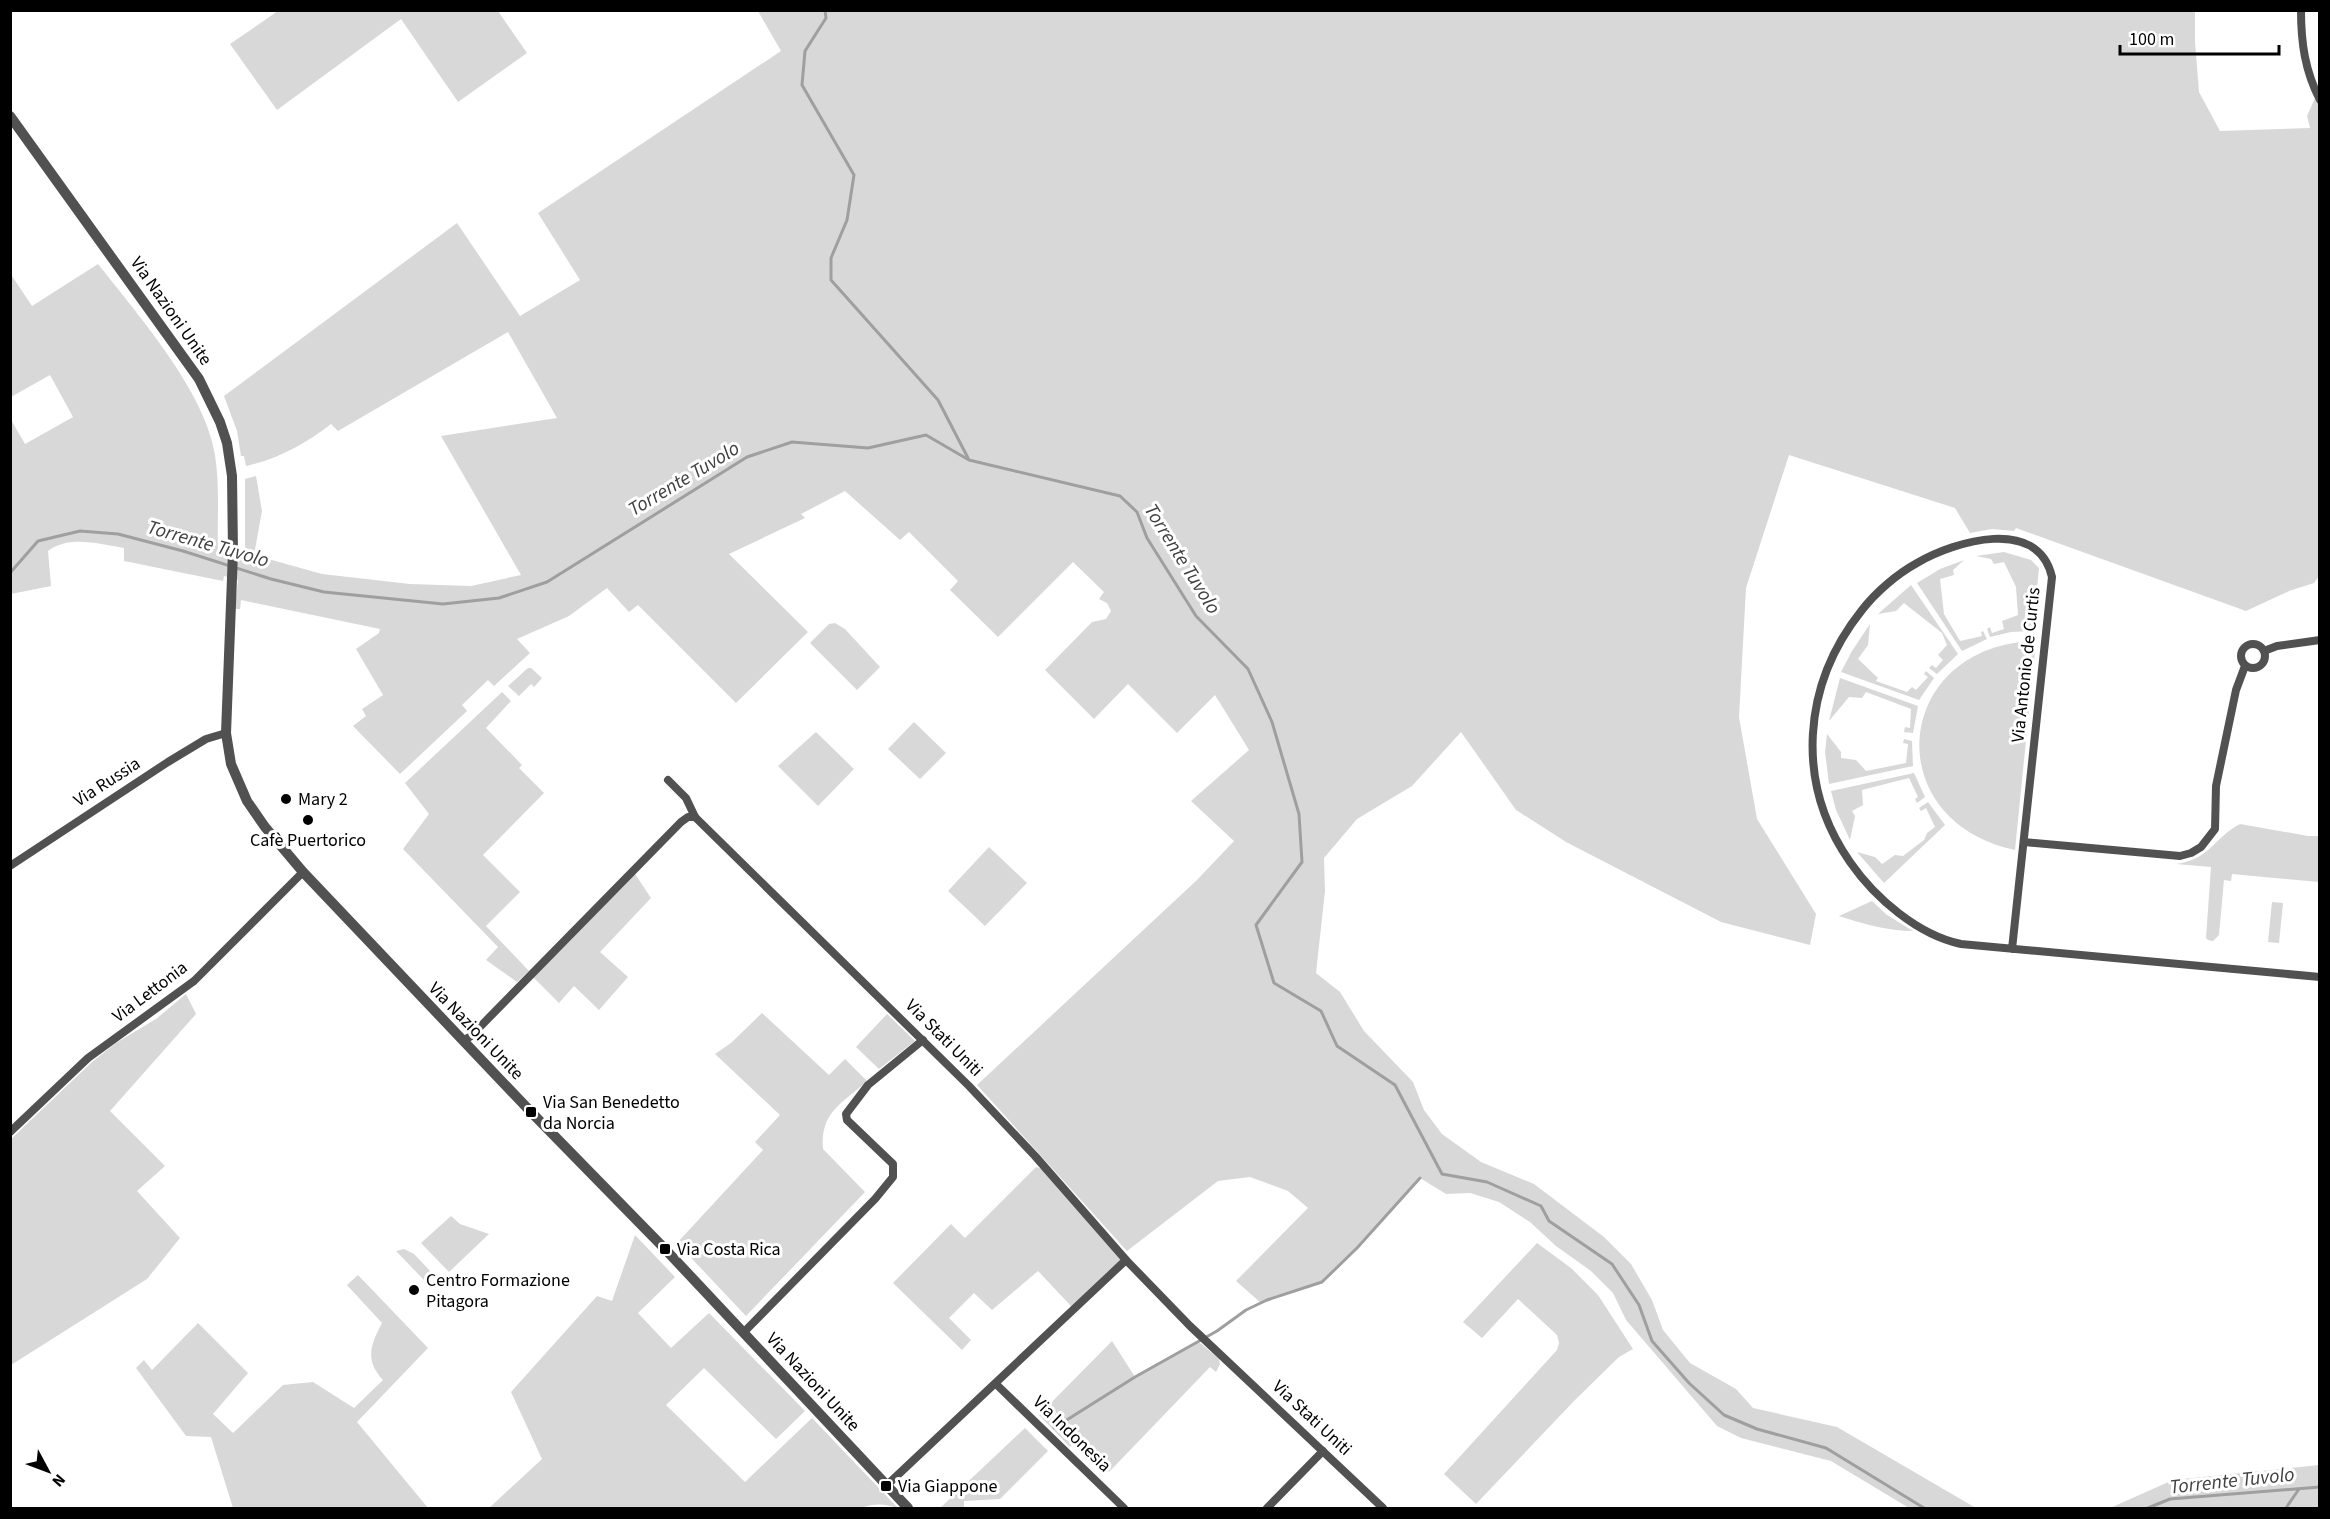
<svg xmlns="http://www.w3.org/2000/svg" width="2330" height="1519" font-family="'Source Sans 3',sans-serif">
	<rect width="100%" height="100%" fill="#fff"/>
	<!-- green -->
	<g fill="#d8d8d8">
		<path d="M498,11L527,53L458,102L401,19L277,110L230,44L278,11Z"/>
		<path d="M758,11H2195V42L2199,92L2220,131L2310,128L2307,116L2319,89L2320,575L2314,583L2289,591L2246,611L2016,528L2014,531L1992,529L1970,533L1955,508L1789,455L1746,588L1739,717L1757,819L1816,914L1810,945L1721,922L1566,842L1516,810L1461,732L1412,786L1357,819L1324,858L1325,891L1316,973L1340,992L1364,1031L1413,1082L1424,1110L1442,1134L1481,1162L1534,1184L1604,1237L1631,1264L1652,1300L1663,1330L1690,1363L1736,1389L1753,1408L1837,1427L1976,1508H1909L1831,1461L1741,1438L1717,1426L1626,1320L1613,1293L1591,1271L1556,1246L1530,1222L1499,1202L1470,1193L1446,1194L1420,1178L1357,1248L1322,1282L1261,1303L1236,1281L1308,1208L1288,1191L1250,1177L1218,1181L1127,1251L977,1085L1197,880L1234,841L1191,801L1249,750L1215,695L1177,733L1128,684L1094,719L1045,670L1092,622L1106,619L1111,611L1107,603L1099,599L1104,592L1073,562L998,637L950,590L958,581L909,532L900,540L845,491L801,514L805,518L729,554L808,632L736,703L638,605L629,612L607,588L569,616L517,639L530,653L494,686L488,680L462,705L467,711L400,774L353,726L366,716L362,709L383,695L356,649L379,633L380,629L241,600L240,609H235L238,580L224,576L223,581L124,561V548C98,544 70,535 48,551L51,586L11,594L10,418L25,444L73,417L50,375L11,397V277L12,276L32,306L98,264C138,315 205,391 215,455C220,487 217,521 218,552L245,559V479L256,476L262,511L254,555L322,574L410,584L471,586L521,575L441,436L557,418L508,332L338,431L331,424C305,444 278,459 246,466L244,456H241L237,431L224,396L457,223L520,316L580,280L538,213L781,51Z"/>
		<path d="M2004,552L2031,560L2039,568L2033,631L2011,632L1990,637L1987,629L1990,627L1992,633L2004,629L2002,621L2018,615L2016,587L2004,562L1994,564L1991,559L1976,556Z"/>
		<path d="M1964,560L1953,570L1954,575L1940,579L1944,614L1960,641L1982,636L1981,632L1983,631L1987,639L1962,651L1917,583L1940,569Z"/>
		<path d="M1911,585L1958,654L1937,674L1929,668L1932,665L1936,668L1943,660L1938,655L1947,645L1942,633L1904,603L1896,611L1878,614Z"/>
		<path d="M835,623L845,629L880,667L857,690L810,643L829,624Z"/>
		<path d="M1870,624L1868,645L1858,659L1878,678L1876,681L1907,692L1912,687L1916,690L1928,677L1924,674L1926,671L1934,678L1919,700L1841,672L1852,651Z"/>
		<path d="M2036,641L2015,850C1877,821 1892,645 2036,641Z"/>
		<path d="M528,668H531L542,678L534,687L531,684L519,696L508,686Z"/>
		<path d="M1840,678L1918,706L1913,733L1904,732L1905,727L1910,728L1911,709L1866,692L1862,698L1849,697L1829,721Z"/>
		<path d="M502,692L511,701L486,728L522,765L519,768L544,793L483,855L520,892L486,926L529,971L517,982L486,960L498,947L403,849L429,814L405,783Z"/>
		<path d="M914,722L946,753L920,779L888,749Z"/>
		<path d="M816,732L854,769L818,806L778,766Z"/>
		<path d="M1827,734L1841,752V758L1856,760L1866,771L1906,763L1908,744L1903,743L1904,739L1912,741L1913,766L1829,784L1825,752Z"/>
		<path d="M1914,773L1925,797L1917,803L1915,799L1918,797L1909,778L1862,790L1863,805L1852,811L1855,816L1850,840L1836,810L1831,791Z"/>
		<path d="M1928,802L1945,825L1884,883L1857,852L1875,857L1882,864L1895,855L1903,856L1924,840L1927,833L1935,827L1926,808L1921,811L1919,808Z"/>
		<path d="M2240,824L2308,836H2319V882L2232,874L2231,881L2224,880L2219,935L2213,941L2208,940L2206,938L2211,867L2176,864C2211,859 2212,839 2240,824Z"/>
		<path d="M989,847L1027,883L985,926L948,891Z"/>
		<path d="M635,874L651,898L600,952L628,977L599,1010L574,986L559,1003L533,977Z"/>
		<path d="M1872,901L1887,915L1913,931C1887,931 1864,924 1839,916Z"/>
		<path d="M2272,902L2283,903L2279,943L2268,942Z"/>
		<path d="M186,994L196,1014L110,1111L165,1166L137,1191L180,1238L147,1279L11,1365V1139L92,1062L116,1043L156,1019Z"/>
		<path d="M762,1013L829,1075L845,1059L867,1081C842,1104 820,1112 823,1149L865,1192L746,1316L677,1243L763,1150L755,1142L780,1115L715,1054L731,1043Z"/>
		<path d="M887,1014L915,1041L879,1069L856,1047Z"/>
		<path d="M1036,1167L1042,1169L1120,1258L1121,1261L1071,1306L1038,1271L992,1310L974,1293L949,1318L971,1340L962,1350L893,1283L951,1224L965,1238Z"/>
		<path d="M451,1216L460,1224L489,1234L449,1272L421,1243Z"/>
		<path d="M635,1235L675,1277L638,1313L671,1348L709,1313L805,1411L776,1439L704,1368L666,1405L745,1482L812,1418L898,1508C884,1504 875,1503 862,1508H489L542,1459L511,1392L597,1296L612,1301Z"/>
		<path d="M1537,1243L1571,1268L1598,1295L1633,1349L1619,1357L1574,1401L1476,1504L1444,1474L1557,1350L1559,1343L1557,1335L1518,1299L1482,1338L1463,1322Z"/>
		<path d="M404,1249L414,1254L432,1273L424,1280L396,1251Z"/>
		<path d="M358,1275L428,1348L357,1422L428,1508H233L211,1437L186,1436L136,1368L144,1360L152,1370L198,1323L248,1373L213,1414L233,1433L283,1385L313,1382L354,1408L383,1380C364,1360 371,1344 382,1323L347,1285Z"/>
		<path d="M1112,1341L1135,1377L1199,1342L1219,1359L1220,1364L1216,1372L1210,1367L1109,1472L1076,1441L1070,1447L1039,1415Z"/>
		<path d="M1025,1428L1048,1451L1000,1499L964,1501V1508H940Z"/>
		<path d="M2319,1465V1508H2110L2173,1480Z"/>
	</g>
	<g fill="none" stroke-linecap="round" stroke-linejoin="round">
		<!-- stream -->
		<g stroke="#9f9f9f" stroke-width="3">
			<path d="M825,10L826,18L805,51L802,85L854,175L847,220L831,258V280L938,400L968,458"/>
			<path d="M10,573L38,541L80,531L118,534L183,551L271,579L324,592L443,604L499,598L547,582L747,457L792,442L868,448L926,435L969,460L1120,496L1137,512L1147,538L1196,616L1248,669L1272,722L1299,814L1302,862L1256,925L1274,983L1321,1011L1337,1046L1395,1085L1442,1174L1487,1182L1541,1206L1549,1221L1612,1264L1639,1305L1652,1341L1689,1383L1724,1415L1757,1429L1826,1448L1924,1508"/>
			<path d="M1054,1428L1135,1377L1217,1331L1246,1310L1267,1300L1322,1282L1357,1248L1420,1178"/>
			<path d="M2148,1508L2170,1499L2320,1487"/>
			<path d="M2286,1508L2299,1489"/>
		</g>
		<!-- minor -->
		<g stroke="#515151" stroke-width="8">
			<path d="M2301,10C2301,43 2305,71 2320,100"/>
			<circle cx="2253" cy="656" r="12"/>
			<path d="M2264,651L2277,646L2320,640"/>
			<path d="M668,780L686,798L695,817L969,1086L1035,1156L1126,1260L1190,1326L1383,1508"/>
			<path d="M2024,842L2180,856L2191,853L2201,847L2215,829L2216,786L2236,690L2245,666"/>
			<path d="M10,866L168,762L206,739L226,733"/>
			<path d="M2012,949L2052,577C2038,516 1955,541 1917,563C1897,574 1876,592 1862,610C1802,685 1795,783 1850,862C1875,898 1918,935 1961,944L2320,977"/>
			<path d="M463,1041L471,1036L681,822L688,817H695"/>
			<path d="M10,1132L88,1058L194,981L303,872"/>
			<path d="M744,1332L875,1199L893,1177V1164L847,1120L846,1114L868,1085L923,1040"/>
			<path d="M996,1384L1124,1508"/>
			<path d="M886,1486L1126,1260"/>
			<path d="M1267,1508L1323,1451"/>
		</g>
		<!-- tertiary -->
		<path stroke="#515151" stroke-width="10" d="M10,116L199,379L220,422L227,443L232,476L233,552L226,733L231,764L247,801L265,827L303,872L531,1112L665,1249L908,1508"/>
	</g>
	<!-- markers -->
	<g fill="#000" stroke="#fff" stroke-width="2">
		<circle cx="286" cy="799" r="6"/>
		<circle cx="308" cy="820" r="6"/>
		<rect x="525" y="1106" width="12" height="12" rx="3"/>
		<rect x="659" y="1243" width="12" height="12" rx="3"/>
		<circle cx="414" cy="1290" r="6"/>
		<rect x="880" y="1480" width="12" height="12" rx="3"/>
	</g>
	<g text-anchor="middle" dominant-baseline="central" stroke-width="6" stroke-linejoin="round" paint-order="stroke">
		<!-- street labels -->
		<g font-size="18" fill="#000" stroke="#fff">
			<text transform="translate(171 311) rotate(55)">Via Nazioni Unite</text>
			<text transform="translate(2026 665) rotate(-84)">Via Antonio de Curtis</text>
			<text transform="translate(107 782) rotate(-33)">Via Russia</text>
			<text transform="translate(150 992) rotate(-37)">Via Lettonia</text>
			<text transform="translate(476 1031) rotate(46)">Via Nazioni Unite</text>
			<text transform="translate(944 1038) rotate(45)">Via Stati Uniti</text>
			<text transform="translate(813 1382) rotate(47)">Via Nazioni Unite</text>
			<text transform="translate(1312 1418) rotate(43)">Via Stati Uniti</text>
			<text transform="translate(1072 1434) rotate(44)">Via Indonesia</text>
		</g>
		<!-- poi labels -->
		<g font-size="18" fill="#000" stroke="#fff" text-anchor="start">
			<text x="298" y="799">Mary 2</text>
			<text x="308" y="840" text-anchor="middle">Cafè Puertorico</text>
			<text x="543" y="1102">Via San Benedetto<tspan x="543" dy="21">da Norcia</tspan></text>
			<text x="677" y="1249">Via Costa Rica</text>
			<text x="426" y="1280">Centro Formazione<tspan x="426" dy="21">Pitagora</tspan></text>
			<text x="898" y="1486">Via Giappone</text>
		</g>
		<!-- water labels -->
		<g font-size="20" font-style="italic" fill="#404040" stroke="#fff">
			<text transform="translate(684 479) rotate(-31)">Torrente Tuvolo</text>
			<text transform="translate(208 544) rotate(16)">Torrente Tuvolo</text>
			<text transform="translate(1182 559) rotate(58)">Torrente Tuvolo</text>
			<text transform="translate(2232 1481) rotate(-6)">Torrente Tuvolo</text>
		</g>
	</g>
	<!-- border -->
	<rect width="2330" height="1519" fill="none" stroke="#000000" stroke-width="24"/>
	<!-- north arrow -->
	<g transform="translate(48 1471) rotate(131)" stroke="#ffffff" stroke-width="4.5" paint-order="stroke">
	<path d="M0-4.5L10 22L0 15L-10 22Z" fill="#000000"/>
	<text y="-9" font-size="16" font-weight="bold" text-anchor="middle" fill="#000000">N</text>
	</g>
	<!-- scale -->
	<path d="M2120 45v9h159v-9" fill="none" stroke="#000000" stroke-width="3"/>
	<text x="2129" y="45" font-size="18" fill="#000000" stroke="#ffffff" stroke-width="4.5" paint-order="stroke">100 m</text>
</svg>
